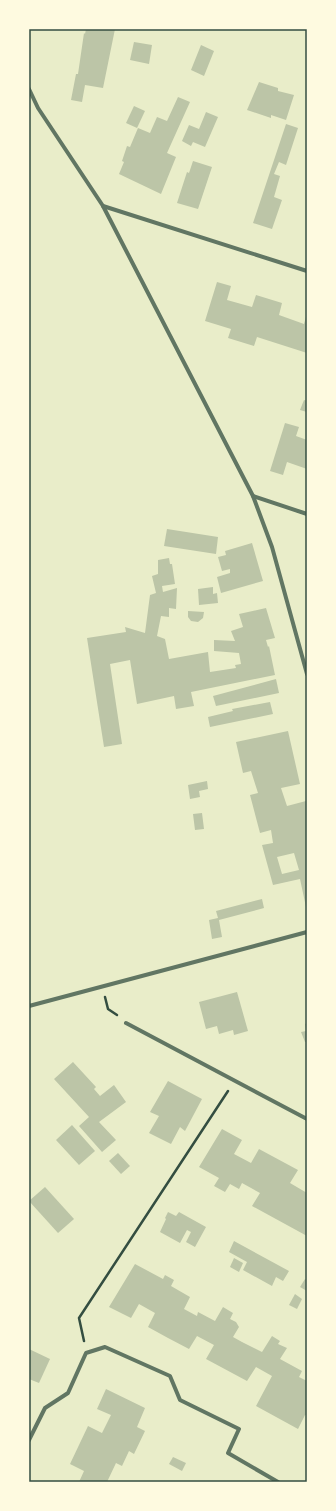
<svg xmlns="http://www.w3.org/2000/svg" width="336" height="1511" font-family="Commissioner,sans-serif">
	<rect width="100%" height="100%" fill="#e9edc9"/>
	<!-- building -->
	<g fill="#bcc5a7" fill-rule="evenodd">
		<path d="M86,29H115L103,88L85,85L82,102L71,100L76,74H78L84,33L85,34Z"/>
		<path d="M134,42L152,45L149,64L130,60Z"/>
		<path d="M201,45L214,51L204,76L191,70Z"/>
		<path d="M259,82L278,88V91L294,95L286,120L271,115V118L247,110Z"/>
		<path d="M178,97L190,102L167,153L176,157L161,194L119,174L124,162L122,161L127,146L130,147L138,128L150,133L157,117L167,121Z"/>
		<path d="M134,106L145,111L137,128L126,123Z"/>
		<path d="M206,112L218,117L205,147L193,142L191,146L182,141L189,125L199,129Z"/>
		<path d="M286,124L298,128L286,165L279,162L274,174L280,176L274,197L282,200L272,229L253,223Z"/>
		<path d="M193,161L212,167L198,209L177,203L187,172L189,173Z"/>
		<path d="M217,282L231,286L227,300L252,307L256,295L282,303L279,315L304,324L307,313V353L257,337L254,346L228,338L231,329L205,321Z"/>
		<path d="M304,400L307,401V412L300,410Z"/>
		<path d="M285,423L299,427L296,436L307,440V469L287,462L283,475L270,471Z"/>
		<path d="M167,529L218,537L216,554L164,546Z"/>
		<path d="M252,543L263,581L221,593L217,577L230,573V569L222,571L218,557L226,555L225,551Z"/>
		<path d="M169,558L170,564H172L175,584L162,586L163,592L177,588L176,609L169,608V617L161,616L157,636L165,639L169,659L208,652L210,672L236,668L235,665L241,664L239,653L214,651V640L235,641L231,631L243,627L239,614L266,608L275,638L266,640L268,647L269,646L275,675L191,692L194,706L176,709L174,696L137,704L130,660L110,664L122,744L104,747L87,638L126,632L125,627L145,633L150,595L156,593L152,576L158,574V560Z"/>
		<path d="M213,587V594L217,593L218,603L199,605L198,589Z"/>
		<path d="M188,611L204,612L203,618L198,622L191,621L188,617Z"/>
		<path d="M276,679L279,693L216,706L213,696Z"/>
		<path d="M270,702L273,714L210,727L208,717L233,711L232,709Z"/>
		<path d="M288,731L300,784L281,788L287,806L306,801L307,807L306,907L300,879L273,885L262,845L273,843L271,830L260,833L250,795L258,793L251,771L243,773L236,742ZM294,853L299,870L282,874L277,857Z"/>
		<path d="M207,781L208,789L199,791L200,797L190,799L188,785Z"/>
		<path d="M202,813L204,829L195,830L193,814Z"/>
		<path d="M262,899L264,908L219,920L222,937L212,939L209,920L218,918L216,911Z"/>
		<path d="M237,992L248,1031L234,1035L233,1030L219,1034L217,1026L206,1029L199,1002Z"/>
		<path d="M307,1023V1042H305L301,1032L306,1031L305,1024Z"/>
		<path d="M73,1062L96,1087L94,1089L100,1096L114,1085L126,1102L99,1122L116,1140L102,1152L79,1126L89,1117L54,1079Z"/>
		<path d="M168,1081L202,1099L185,1131L180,1127L171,1144L149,1133L159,1116L150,1112Z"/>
		<path d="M72,1125L95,1151L79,1165L56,1140Z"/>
		<path d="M222,1129L242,1140L234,1154L251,1163L259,1149L298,1170L290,1183L307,1193V1236L252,1206L260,1193L242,1183L239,1189L230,1184L225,1192L214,1186L219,1178L199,1167Z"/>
		<path d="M118,1153L130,1166L121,1174L109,1161Z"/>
		<path d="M45,1187L74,1219L58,1233L29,1201Z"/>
		<path d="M168,1212L176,1216L179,1212L206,1227L195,1247L186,1242L191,1232L187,1230L180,1243L160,1232L166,1219L165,1218Z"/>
		<path d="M234,1241L289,1271L283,1281L276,1277L272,1286L243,1270L247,1262L229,1252Z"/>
		<path d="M234,1258L243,1263L239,1272L230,1267Z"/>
		<path d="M135,1264L163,1279L165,1275L174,1280L171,1286L190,1297L184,1309L197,1316L198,1312L215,1321L223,1307L233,1313L230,1319L236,1322L239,1327L233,1337L242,1342L262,1352L272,1336L280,1341L278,1344L287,1348L280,1359L302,1371L299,1377L307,1381V1415H305L298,1429L256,1406L272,1376L256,1367L247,1381L206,1359L214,1345L197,1336L189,1349L168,1338L148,1327L155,1313L139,1304L131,1318L109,1307Z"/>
		<path d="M305,1279L307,1280V1291L300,1287Z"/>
		<path d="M295,1294L302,1299L297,1309L289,1305Z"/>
		<path d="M29,1349L50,1359L39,1383L29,1379Z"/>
		<path d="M106,1389L145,1408L137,1427L145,1431L134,1454L129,1451L122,1466L116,1463L107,1482H79L84,1471L70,1464L88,1426L102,1433L111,1415L97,1409Z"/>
		<path d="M173,1457L186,1463L182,1471L169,1464Z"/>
	</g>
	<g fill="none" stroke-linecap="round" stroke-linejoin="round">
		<!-- path -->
		<g stroke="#344e41" stroke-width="2.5">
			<path d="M105,997L108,1009L117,1015"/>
			<path d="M84,1341L79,1318L228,1091"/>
		</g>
		<!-- minor -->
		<g stroke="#617663" stroke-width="4">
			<path d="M29,89L38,108L103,206L253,496L272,547L307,674"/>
			<path d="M103,206L307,271"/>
			<path d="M253,496L307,514"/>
			<path d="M29,1006L307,932"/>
			<path d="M126,1023L307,1119"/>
			<path d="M29,1440L45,1408L68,1393L86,1353L105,1347L170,1376L180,1400L239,1429L228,1453L278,1482"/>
		</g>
	</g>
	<!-- border -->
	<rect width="336" height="1511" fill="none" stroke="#fefae0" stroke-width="60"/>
	<rect x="30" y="30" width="276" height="1451" fill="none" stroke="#344e41" stroke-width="1.5"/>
</svg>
